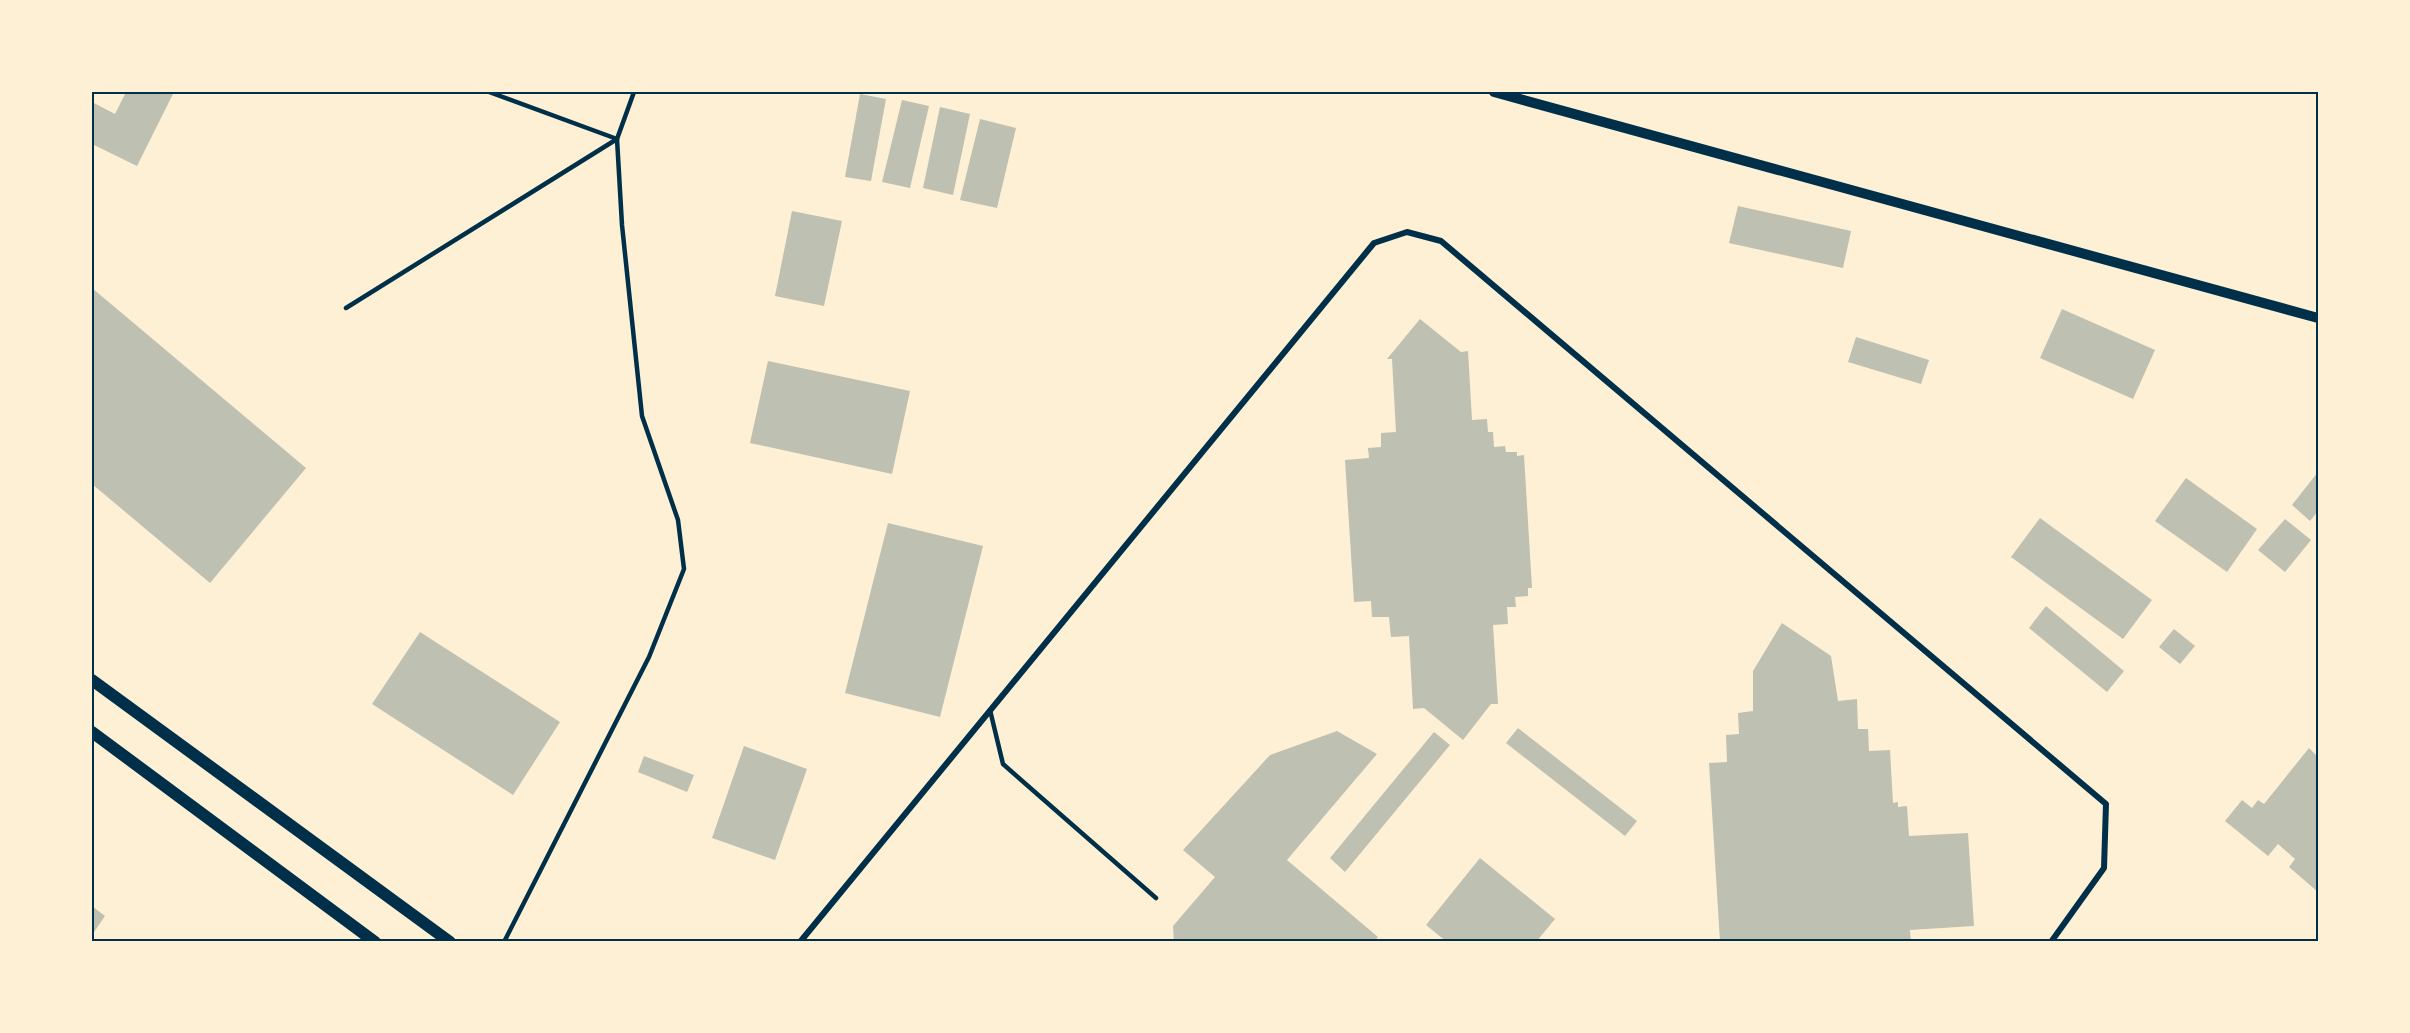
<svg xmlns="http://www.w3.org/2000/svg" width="2410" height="1033" font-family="'Nunito Sans',sans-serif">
	<rect width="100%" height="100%" fill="#fdf0d5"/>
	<!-- building -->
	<g fill="#bec0b2">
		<path d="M126,92H174L137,166L92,144V102L115,114Z"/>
		<path d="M860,94L886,99L871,181L845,177Z"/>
		<path d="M902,100L929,106L910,188L882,182Z"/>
		<path d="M940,107L970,114L953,195L923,188Z"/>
		<path d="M980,119L1016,128L997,208L960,200Z"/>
		<path d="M1738,206L1851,231L1843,268L1729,243Z"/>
		<path d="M792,211L842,221L824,306L775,296Z"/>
		<path d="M92,288L306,468L210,583L92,484Z"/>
		<path d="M2062,309L2155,350L2133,399L2040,358Z"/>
		<path d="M1420,319L1461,352L1468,351L1472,420L1487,419L1488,432H1493L1494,447L1505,446L1506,452H1517V456L1524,455L1532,588H1528V596L1515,597L1516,607H1507L1508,624L1493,625L1498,704H1491L1463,740L1424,708L1413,709L1409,636L1391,637L1389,617H1372L1371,601L1354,602L1345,460L1369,458L1368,448L1381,447V433L1396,432L1392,359H1387Z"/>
		<path d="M1856,337L1929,360L1921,384L1848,362Z"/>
		<path d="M768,361L910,391L892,474L750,443Z"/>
		<path d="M2318,472V511L2310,521L2292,505Z"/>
		<path d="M2186,478L2257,529L2227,572L2155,521Z"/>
		<path d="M2040,518L2152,600L2123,639L2011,557Z"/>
		<path d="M2285,519L2311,540L2285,572L2258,550Z"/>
		<path d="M888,523L983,546L940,717L845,693Z"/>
		<path d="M2046,606L2124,671L2107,692L2029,628Z"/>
		<path d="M1782,623L1831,656L1838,701L1857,699L1858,729H1868L1869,751L1890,750L1893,803L1898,802V807L1907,806L1909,836L1968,833L1974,926L1910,930L1911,942H1720L1709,763L1727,762L1726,735L1739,734L1738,713L1753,711V671Z"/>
		<path d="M2174,629L2195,646L2180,664L2159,647Z"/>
		<path d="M420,632L560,722L513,795L372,704Z"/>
		<path d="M1518,728L1637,821L1625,836L1506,743Z"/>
		<path d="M1337,731L1377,754L1287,860L1378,937L1374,942H1174L1173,926L1215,877L1183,850L1270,755Z"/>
		<path d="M1434,732L1450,745L1345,872L1330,858Z"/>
		<path d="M744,746L807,769L775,860L712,838Z"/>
		<path d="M2309,748L2316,755L2318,751V892L2289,867L2295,859L2278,844L2268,856L2225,821L2242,800L2252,808L2258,800L2264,804Z"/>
		<path d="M644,756L694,775L687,792L638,772Z"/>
		<path d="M1480,858L1555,919L1536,942H1447L1426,925Z"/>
		<path d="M92,906L105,916L92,935Z"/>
	</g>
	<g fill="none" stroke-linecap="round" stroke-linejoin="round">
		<!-- service -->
		<g stroke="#003049" stroke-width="4.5">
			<path d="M489,92L617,139L622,225L642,416L678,520L684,569L649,657L504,942"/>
			<path d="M346,308L617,139L634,92"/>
			<path d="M990,710L1003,764L1156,898"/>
		</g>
		<!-- minor -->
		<path stroke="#003049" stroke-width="6" d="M800,942L1374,243L1407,232L1441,241L2106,804L2104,868L2051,942"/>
		<!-- tertiary -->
		<path stroke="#003049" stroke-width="10" d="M1494,92L2318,318"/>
		<!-- secondary -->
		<g stroke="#003049" stroke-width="12">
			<path d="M92,680L450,942"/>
			<path d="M92,732L375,942"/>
		</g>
	</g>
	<!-- border -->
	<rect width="2410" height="1033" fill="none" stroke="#fdf0d5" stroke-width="186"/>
	<rect x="93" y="93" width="2224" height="847" fill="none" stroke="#003049" stroke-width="2"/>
</svg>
